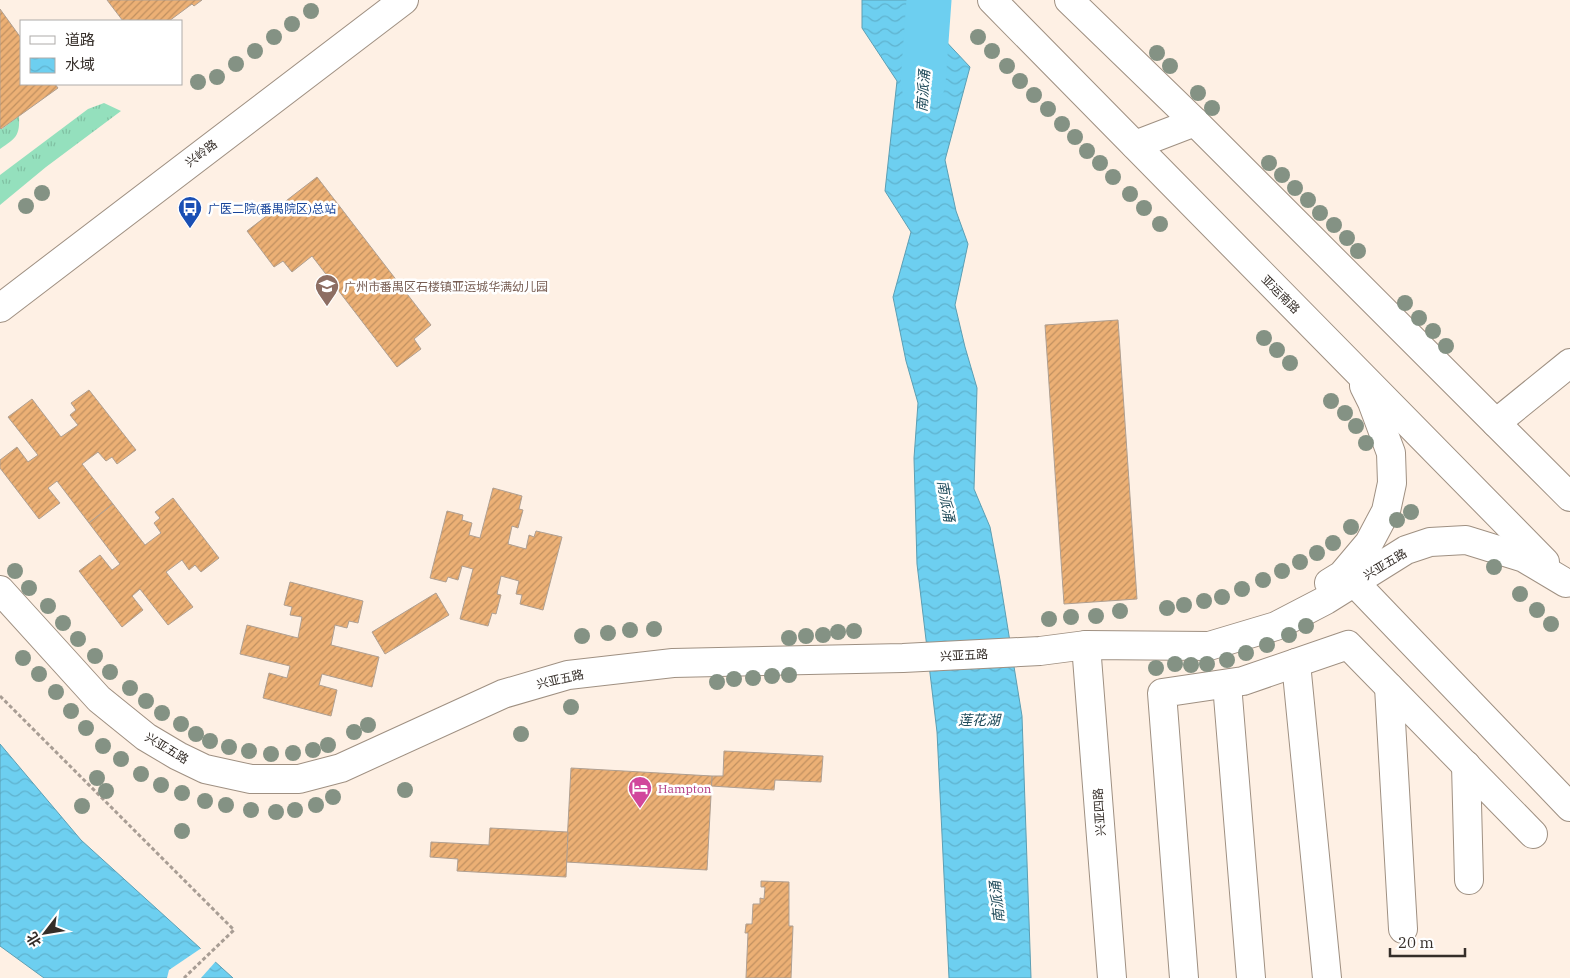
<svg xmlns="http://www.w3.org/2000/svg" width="1570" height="978" font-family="'IBM Plex Serif','Noto Sans SC',serif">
	<defs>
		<pattern id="grass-tufts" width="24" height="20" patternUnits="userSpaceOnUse" patternTransform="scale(1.25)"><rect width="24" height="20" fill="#94e0bd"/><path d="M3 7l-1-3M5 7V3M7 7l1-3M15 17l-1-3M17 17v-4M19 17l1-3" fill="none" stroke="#80c0a2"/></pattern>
		<pattern id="water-waves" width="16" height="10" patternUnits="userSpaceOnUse" patternTransform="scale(1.25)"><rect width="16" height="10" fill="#6dcff0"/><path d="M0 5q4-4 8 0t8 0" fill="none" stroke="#5fb2ce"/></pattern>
		<pattern id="building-hatch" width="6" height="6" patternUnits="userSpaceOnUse" patternTransform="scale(1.25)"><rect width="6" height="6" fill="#ecb075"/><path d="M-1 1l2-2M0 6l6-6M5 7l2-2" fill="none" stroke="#c09060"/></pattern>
	</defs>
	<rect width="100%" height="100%" fill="#fef0e4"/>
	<!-- grass -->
	<g fill="url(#grass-tufts)">
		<path d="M104,103L121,111L46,167L0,205V175L88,109Z"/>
		<path d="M19,116C20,136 16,138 0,149V128L2,129Z"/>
	</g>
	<!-- water -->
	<g fill="url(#water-waves)" stroke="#5c9fb4">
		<path d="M862,0H907L970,67L945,160L956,211L968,244L955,305L965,347L977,388L974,489L990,527L1000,580L1022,716L1031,978H949L937,732L917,564L914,458L918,403L906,361L893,297L911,232L885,191L897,81L862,28Z"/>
		<path d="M0,744L81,840L233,978H44L0,946Z"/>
	</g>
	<!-- pier -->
	<path fill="#fef0e4" d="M203,947L217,960L201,978H167L169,970Z"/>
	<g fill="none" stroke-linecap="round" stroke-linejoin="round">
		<!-- river -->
		<path stroke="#6dcff0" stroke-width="45" d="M923,83L929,0"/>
	</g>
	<!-- building -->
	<g fill="url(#building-hatch)" stroke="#af9f91">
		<path d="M107,0H202L194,6L192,4L169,21H123Z"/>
		<path d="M0,9L21,38V84H55L58,88L1,129L0,128Z"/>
		<path d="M317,177L431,325L414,339L421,349L397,367L312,256L292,272L283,261L274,267L247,231Z"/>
		<path d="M1118,320L1137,599L1064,604L1045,325Z"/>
		<path d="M89,390L136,450L117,464L112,457L106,461L98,452L82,464L113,504L89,523L57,481L48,488L60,503L39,519L0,468V460L17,447L28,462L38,455L8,417L32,399L61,437L78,425L70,415L76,410L71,403Z"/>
		<path d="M493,488L522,496L519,509L523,510L518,528L512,526L508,544L526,549L529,535L534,537L536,531L562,537L543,610L520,604L522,595L516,594L519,581L501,576L497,594L501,595L496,614L492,613L488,626L460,619L473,569L462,566L458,580L448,577L446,582L430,578L447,511L463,515L462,520L472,523L469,535L480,538Z"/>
		<path d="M173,498L219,558L201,572L195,565L189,570L182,560L166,572L193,607L168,625L140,589L132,596L143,610L122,627L79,571L100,555L112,570L120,564L89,523L113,504L145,545L161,533L154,523L160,518L155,512Z"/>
		<path d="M290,582L363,601L358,623L349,621L347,628L335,625L331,645L379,657L372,687L322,674L319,685L337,690L331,716L263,698L269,673L287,678L290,666L240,654L247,625L298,638L302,617L290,615L292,607L284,605Z"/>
		<path d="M436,593L449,615L385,654L372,632Z"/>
		<path d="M724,751L823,756L821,782L775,780L774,790L711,786L712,776H723Z"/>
		<path d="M571,768L712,776L707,870L566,862Z"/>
		<path d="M490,828L568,832L566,877L457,871L458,859L430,857L431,842L489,845Z"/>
		<path d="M761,881L789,882V926H793L791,978H746L748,933H745L746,924H752L753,904H760V898L764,899L765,887H761Z"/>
	</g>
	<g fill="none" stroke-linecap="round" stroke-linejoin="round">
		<!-- minor casing -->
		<g stroke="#9f9082" stroke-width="30">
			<g id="minor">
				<path d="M992,0L1545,562"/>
				<path d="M1069,0L1195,122L1570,497"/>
				<path d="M1135,145L1195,122"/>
				<path d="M0,308L404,0"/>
				<path d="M1496,423L1570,363"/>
				<path d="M1329,583L1342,575L1369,543L1386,511L1392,483L1391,453L1372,402L1364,386"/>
				<path d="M1355,583L1570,807"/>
				<path d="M0,590L99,699L146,737L178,756L205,769L251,779H299L341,768L503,694L568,675L673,663L903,658L1040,651L1086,645L1209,646L1276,626L1326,600L1406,550L1430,542L1466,540L1524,558L1566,583"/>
				<path d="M1086,645L1112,978"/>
				<path d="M1296,663L1327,978"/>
				<path d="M1227,684L1251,978"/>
				<path d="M1389,687L1403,929"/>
				<path d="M1466,765L1469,880"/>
				<path d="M1184,978L1162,693L1243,681L1348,645L1533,834"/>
			</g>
		</g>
		<!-- path -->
		<path stroke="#a89d94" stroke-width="3" stroke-dasharray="4 2.5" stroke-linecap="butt" d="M0,696L234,930L184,978"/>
		<!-- minor -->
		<use href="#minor" stroke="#fff" stroke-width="28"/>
	</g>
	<!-- trees -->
	<g fill="#849284">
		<circle cx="311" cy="11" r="8"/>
		<circle cx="292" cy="24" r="8"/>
		<circle cx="274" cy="37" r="8"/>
		<circle cx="978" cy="37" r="8"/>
		<circle cx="255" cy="51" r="8"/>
		<circle cx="992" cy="51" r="8"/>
		<circle cx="1157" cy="53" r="8"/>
		<circle cx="236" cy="64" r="8"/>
		<circle cx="1007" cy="66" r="8"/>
		<circle cx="1170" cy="66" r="8"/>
		<circle cx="217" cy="77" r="8"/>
		<circle cx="1020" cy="81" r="8"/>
		<circle cx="198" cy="82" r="8"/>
		<circle cx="1198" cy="93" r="8"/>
		<circle cx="1034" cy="95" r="8"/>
		<circle cx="1212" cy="108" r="8"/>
		<circle cx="1048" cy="109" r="8"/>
		<circle cx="1062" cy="124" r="8"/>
		<circle cx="1075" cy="137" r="8"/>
		<circle cx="1087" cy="151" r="8"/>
		<circle cx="1100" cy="163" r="8"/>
		<circle cx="1269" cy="163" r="8"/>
		<circle cx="1282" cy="175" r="8"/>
		<circle cx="1113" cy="177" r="8"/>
		<circle cx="1295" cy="188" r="8"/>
		<circle cx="42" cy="193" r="8"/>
		<circle cx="1130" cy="194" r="8"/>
		<circle cx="1308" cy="200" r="8"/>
		<circle cx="26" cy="206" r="8"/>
		<circle cx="1144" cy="208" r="8"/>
		<circle cx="1320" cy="213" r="8"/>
		<circle cx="1160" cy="224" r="8"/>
		<circle cx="1334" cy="225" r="8"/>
		<circle cx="1347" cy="238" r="8"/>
		<circle cx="1358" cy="251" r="8"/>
		<circle cx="1405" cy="303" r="8"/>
		<circle cx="1419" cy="318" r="8"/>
		<circle cx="1433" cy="331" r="8"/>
		<circle cx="1264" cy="338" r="8"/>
		<circle cx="1446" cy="346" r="8"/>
		<circle cx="1277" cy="350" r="8"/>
		<circle cx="1290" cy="363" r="8"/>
		<circle cx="1331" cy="401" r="8"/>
		<circle cx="1345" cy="413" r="8"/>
		<circle cx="1356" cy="426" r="8"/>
		<circle cx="1366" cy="443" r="8"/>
		<circle cx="1411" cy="512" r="8"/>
		<circle cx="1397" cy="520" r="8"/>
		<circle cx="1351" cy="527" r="8"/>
		<circle cx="1333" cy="543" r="8"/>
		<circle cx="1317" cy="553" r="8"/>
		<circle cx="1300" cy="562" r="8"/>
		<circle cx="1494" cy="567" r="8"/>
		<circle cx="15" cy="571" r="8"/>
		<circle cx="1282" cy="571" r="8"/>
		<circle cx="1263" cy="580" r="8"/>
		<circle cx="29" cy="588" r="8"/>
		<circle cx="1242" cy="589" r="8"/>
		<circle cx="1520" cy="594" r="8"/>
		<circle cx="1222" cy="597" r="8"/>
		<circle cx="1204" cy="601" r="8"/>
		<circle cx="1184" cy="605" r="8"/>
		<circle cx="48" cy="606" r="8"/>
		<circle cx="1167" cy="608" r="8"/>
		<circle cx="1537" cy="610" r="8"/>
		<circle cx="1120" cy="611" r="8"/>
		<circle cx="1096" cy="616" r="8"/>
		<circle cx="1071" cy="617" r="8"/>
		<circle cx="1049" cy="619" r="8"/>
		<circle cx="63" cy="623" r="8"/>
		<circle cx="1551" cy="624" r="8"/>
		<circle cx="1306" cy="626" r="8"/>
		<circle cx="654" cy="629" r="8"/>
		<circle cx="630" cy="630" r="8"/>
		<circle cx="854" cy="631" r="8"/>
		<circle cx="838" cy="632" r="8"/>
		<circle cx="608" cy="633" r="8"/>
		<circle cx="823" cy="635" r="8"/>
		<circle cx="1289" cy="635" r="8"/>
		<circle cx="582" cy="636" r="8"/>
		<circle cx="806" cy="636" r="8"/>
		<circle cx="789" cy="638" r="8"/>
		<circle cx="78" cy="639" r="8"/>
		<circle cx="1267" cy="645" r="8"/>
		<circle cx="1246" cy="653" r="8"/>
		<circle cx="95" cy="656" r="8"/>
		<circle cx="23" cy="658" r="8"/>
		<circle cx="1227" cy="660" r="8"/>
		<circle cx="1175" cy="664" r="8"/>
		<circle cx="1207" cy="664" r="8"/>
		<circle cx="1191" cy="665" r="8"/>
		<circle cx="1156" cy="668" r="8"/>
		<circle cx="110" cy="672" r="8"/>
		<circle cx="39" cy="674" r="8"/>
		<circle cx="789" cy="675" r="8"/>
		<circle cx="772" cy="676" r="8"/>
		<circle cx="753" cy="678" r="8"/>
		<circle cx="734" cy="679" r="8"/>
		<circle cx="717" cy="682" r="8"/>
		<circle cx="130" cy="688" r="8"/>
		<circle cx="56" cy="692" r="8"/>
		<circle cx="146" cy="701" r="8"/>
		<circle cx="571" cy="707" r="8"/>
		<circle cx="71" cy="711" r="8"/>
		<circle cx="162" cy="713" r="8"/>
		<circle cx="181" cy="724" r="8"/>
		<circle cx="368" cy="725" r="8"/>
		<circle cx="86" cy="728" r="8"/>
		<circle cx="354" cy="732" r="8"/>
		<circle cx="196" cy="734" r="8"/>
		<circle cx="521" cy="734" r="8"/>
		<circle cx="210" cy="741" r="8"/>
		<circle cx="328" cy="745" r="8"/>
		<circle cx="103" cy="746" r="8"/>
		<circle cx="229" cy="747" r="8"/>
		<circle cx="313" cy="750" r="8"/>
		<circle cx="249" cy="751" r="8"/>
		<circle cx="293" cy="753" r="8"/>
		<circle cx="271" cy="754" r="8"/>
		<circle cx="121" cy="759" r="8"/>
		<circle cx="141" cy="774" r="8"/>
		<circle cx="97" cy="778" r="8"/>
		<circle cx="161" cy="785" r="8"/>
		<circle cx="405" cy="790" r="8"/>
		<circle cx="106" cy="791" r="8"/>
		<circle cx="182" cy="793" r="8"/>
		<circle cx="333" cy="797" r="8"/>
		<circle cx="205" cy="801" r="8"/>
		<circle cx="226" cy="805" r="8"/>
		<circle cx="316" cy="805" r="8"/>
		<circle cx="82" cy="806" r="8"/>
		<circle cx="251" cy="810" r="8"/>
		<circle cx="295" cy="810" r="8"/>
		<circle cx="276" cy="812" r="8"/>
		<circle cx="182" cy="831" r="8"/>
	</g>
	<!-- icons -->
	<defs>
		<g id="bus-pin" transform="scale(1.25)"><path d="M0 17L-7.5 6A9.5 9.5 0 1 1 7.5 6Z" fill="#1a4fb4" stroke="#fff"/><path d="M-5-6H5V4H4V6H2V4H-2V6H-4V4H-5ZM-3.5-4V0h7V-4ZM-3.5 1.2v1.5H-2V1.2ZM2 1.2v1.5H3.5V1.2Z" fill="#fff"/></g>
		<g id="school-pin" transform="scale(1.25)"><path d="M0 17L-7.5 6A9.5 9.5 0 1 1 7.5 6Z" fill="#8d6e63" stroke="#fff"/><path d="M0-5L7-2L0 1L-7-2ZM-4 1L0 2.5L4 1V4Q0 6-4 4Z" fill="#fff"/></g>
		<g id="hotel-pin" transform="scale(1.25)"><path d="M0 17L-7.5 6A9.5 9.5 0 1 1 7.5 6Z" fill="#d1479c" stroke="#fff"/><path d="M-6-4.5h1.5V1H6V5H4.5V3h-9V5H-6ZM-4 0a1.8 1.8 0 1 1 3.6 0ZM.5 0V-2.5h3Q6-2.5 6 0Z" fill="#fff"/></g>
	</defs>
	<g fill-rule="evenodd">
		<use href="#bus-pin" x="190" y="208"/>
		<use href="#school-pin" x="327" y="286"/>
		<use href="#hotel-pin" x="640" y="788"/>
	</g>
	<g text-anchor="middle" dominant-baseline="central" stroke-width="5" stroke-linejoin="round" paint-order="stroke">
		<!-- street labels -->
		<g font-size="12" fill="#352e29" stroke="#fff">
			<text transform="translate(201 153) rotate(-37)">兴岭路</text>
			<text transform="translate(1281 294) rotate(45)">亚运南路</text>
			<text transform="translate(1385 564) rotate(-31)">兴亚五路</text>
			<text transform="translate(964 655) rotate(-3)">兴亚五路</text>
			<text transform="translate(560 679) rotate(-13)">兴亚五路</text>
			<text transform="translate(167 748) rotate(31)">兴亚五路</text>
			<text transform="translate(1099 812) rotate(-94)">兴亚四路</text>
		</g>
		<!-- transit labels -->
		<g font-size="12" fill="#164399" stroke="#fff" text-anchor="start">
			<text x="208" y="208">广医二院(番禺院区)总站</text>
		</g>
		<!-- education labels -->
		<g font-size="12" fill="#785e54" stroke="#fff" text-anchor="start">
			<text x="344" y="286">广州市番禺区石楼镇亚运城华满幼儿园</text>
		</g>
		<!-- hotel labels -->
		<g font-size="12" fill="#b23c85" stroke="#fff" text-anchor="start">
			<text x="658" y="788">Hampton</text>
		</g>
		<!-- water labels -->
		<g font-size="14" font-style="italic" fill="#214c5b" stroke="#fff">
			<text transform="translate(923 91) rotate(-86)">南派涌</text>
			<text transform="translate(946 501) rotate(80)">南派涌</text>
			<text x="979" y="720">莲花湖</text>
			<text transform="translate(997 902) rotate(-96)">南派涌</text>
		</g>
	</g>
	<!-- legend -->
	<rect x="20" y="20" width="162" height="65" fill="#ffffff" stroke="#aeaba9"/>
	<rect x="30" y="36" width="25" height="8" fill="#ffffff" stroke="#aeaba9"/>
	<text x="65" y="45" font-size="15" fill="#352e29">道路</text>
	<rect x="30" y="58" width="25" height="15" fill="url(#water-waves)" stroke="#aeaba9"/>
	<text x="65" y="70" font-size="15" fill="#352e29">水域</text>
	<!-- north arrow -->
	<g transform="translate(45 933) rotate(239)" stroke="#ffffff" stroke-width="4" paint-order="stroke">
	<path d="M0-4L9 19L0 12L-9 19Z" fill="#352e29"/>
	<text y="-8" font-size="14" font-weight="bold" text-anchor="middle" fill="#352e29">北</text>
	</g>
	<!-- scale -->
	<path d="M1390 948v8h75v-8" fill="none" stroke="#352e29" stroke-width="2.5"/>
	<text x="1398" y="948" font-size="15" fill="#352e29" stroke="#ffffff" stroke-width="4" paint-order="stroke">20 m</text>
</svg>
